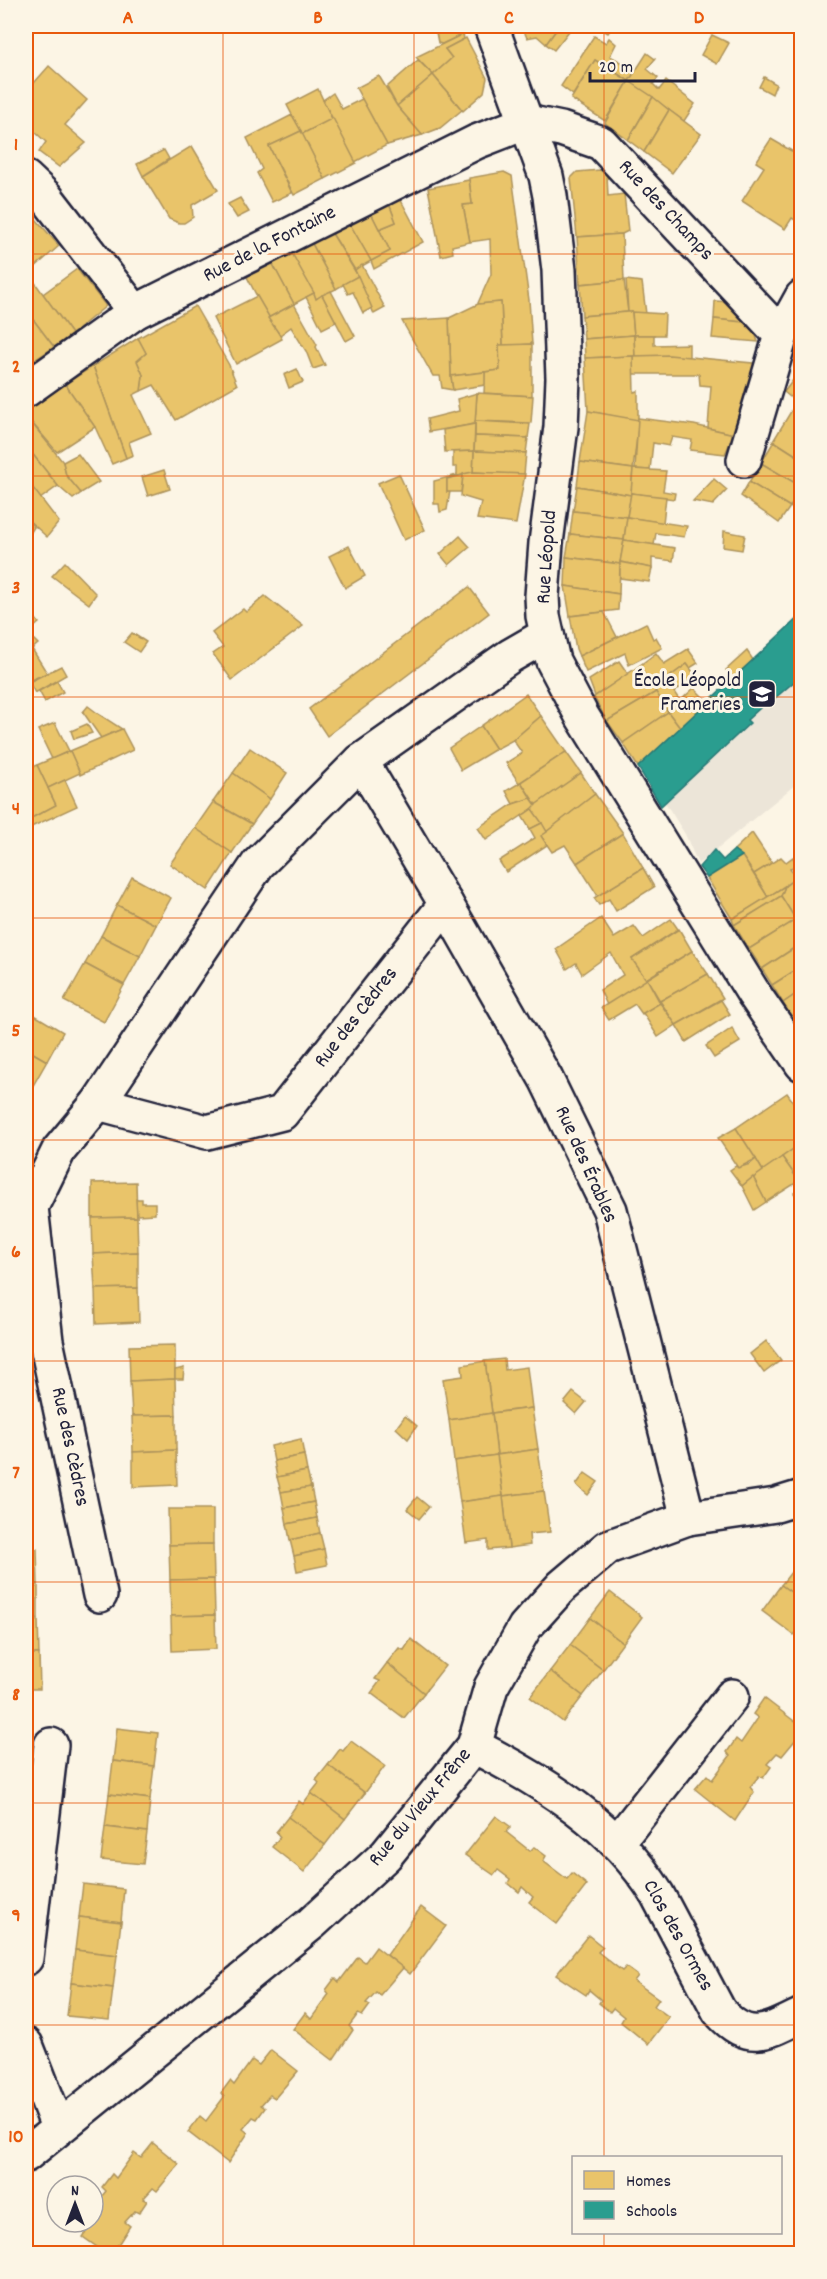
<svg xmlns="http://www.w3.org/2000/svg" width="827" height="2279" font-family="Dekko,sans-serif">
	<rect width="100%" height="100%" fill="#fcf5e5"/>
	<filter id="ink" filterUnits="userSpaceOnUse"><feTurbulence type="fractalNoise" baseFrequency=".0167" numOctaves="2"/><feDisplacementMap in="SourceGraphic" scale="12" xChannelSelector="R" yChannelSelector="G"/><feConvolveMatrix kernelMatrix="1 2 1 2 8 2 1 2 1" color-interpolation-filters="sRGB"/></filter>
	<g filter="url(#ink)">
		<!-- built -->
		<path fill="#ece5d8" d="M801,619V780L698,864L685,834L644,769Z"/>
		<!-- homes -->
		<g fill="#e9c46a" stroke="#ad935c" stroke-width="1.5">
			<path d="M439,26H459L463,34L442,44L438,43L435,27Z"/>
			<path d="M522,26H559L546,44L537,36L527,38Z"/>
			<path d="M559,26H573L554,50L546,44Z"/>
			<path d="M596,26H613L608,33Z"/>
			<path d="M463,34L464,39L445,49L452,58L433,75L416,57Z"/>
			<path d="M712,35L729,43L717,64L701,55Z"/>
			<path d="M594,36L606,43L609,38L616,44L610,56L636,70L629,81L595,60L573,95L561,86Z"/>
			<path d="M466,38L487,78L484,92L463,111L433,75L452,58L445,49Z"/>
			<path d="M647,53L655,59L647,69L658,78L653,84L659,90L666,81L695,104L684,121L629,81Z"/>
			<path d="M418,60L433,75L397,106L387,87Z"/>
			<path d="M595,60L629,81L605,121L571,99Z"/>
			<path d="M49,66L87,100L65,125L86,143L59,167L39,152L46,142L26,124V92Z"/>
			<path d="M433,75L462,110L440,128L422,135L397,106Z"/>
			<path d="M379,76L397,106L422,135L387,145L356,88Z"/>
			<path d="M764,77L776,84L772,94L759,87Z"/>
			<path d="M629,81L653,97L628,140L605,123Z"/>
			<path d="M318,89L332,119L302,134L287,105Z"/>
			<path d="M333,93L342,109L362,99L387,145L355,162L323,100Z"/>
			<path d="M653,97L669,110L644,152L628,140Z"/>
			<path d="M669,110L701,134L672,173L644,152Z"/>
			<path d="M292,115L301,131L269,146L292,193L272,202L257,173L262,169L247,138Z"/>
			<path d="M333,118L356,163L325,179L302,134Z"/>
			<path d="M301,131L325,179L294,195L269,146Z"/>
			<path d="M771,139L802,157V224L792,218L785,229L742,201L764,167L756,162Z"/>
			<path d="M192,146L218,190L192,205L193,217L184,223H179L169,219L143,176Z"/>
			<path d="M164,150L169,159L143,176L137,164Z"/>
			<path d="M600,170L607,174L608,196L624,194L628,231L622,234L577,237L571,178L577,172Z"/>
			<path d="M504,172L512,176L529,300L532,344L503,346L501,302L479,304L478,303L491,274L490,239L470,242L463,205L472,204L469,178Z"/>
			<path d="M469,180L472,204L463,205L470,242L452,246L453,253L441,256L428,188Z"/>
			<path d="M396,191L423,242L374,269L371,261L390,251L379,229L396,222L388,201Z"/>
			<path d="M240,198L249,212L237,218L228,204Z"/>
			<path d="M388,201L396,222L379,229L368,207Z"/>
			<path d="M368,207L390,251L371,261L347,219Z"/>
			<path d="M30,212L59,246L26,275V218L31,214Z"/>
			<path d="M347,219L371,261L355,270L328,227Z"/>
			<path d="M328,227L358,276L336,289L309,238Z"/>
			<path d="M622,234L624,280L580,284L577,237Z"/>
			<path d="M309,238L336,289L316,299L289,248Z"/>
			<path d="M289,248L314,293L294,304L270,259Z"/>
			<path d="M270,259L294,304L268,318L245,273Z"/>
			<path d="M362,265L385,308L374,314L355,270Z"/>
			<path d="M77,269L106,306L72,334L43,294Z"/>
			<path d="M28,273L72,334L54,347L26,310V305L31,300L26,293V275Z"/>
			<path d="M358,276L372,308L363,313L353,292L348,294L343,284Z"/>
			<path d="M624,280L628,312L582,316L580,284Z"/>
			<path d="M626,280L642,282L646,314L628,312Z"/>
			<path d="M331,291L355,336L346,341L322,295Z"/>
			<path d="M314,293L316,299L322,295L336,322L322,329L306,297Z"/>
			<path d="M257,296L282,339L236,364L213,318Z"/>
			<path d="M715,301L747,303L752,323L714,319Z"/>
			<path d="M501,302L503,346L499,345L500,370L451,376L449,318L478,304Z"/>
			<path d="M294,304L317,345L316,347L325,365L313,369L306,351L291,327L280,335L268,318Z"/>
			<path d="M195,306L229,365L237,385L176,420L154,385L141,391L143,375L137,361L146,353L138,338Z"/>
			<path d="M26,310L54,347L33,361L26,351Z"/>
			<path d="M628,312H632L634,335L584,339L582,316Z"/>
			<path d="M632,312L665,314L664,335H634Z"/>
			<path d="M449,318L451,376L453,390L442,388L440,376H433L402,321Z"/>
			<path d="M714,319L752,323L758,342L712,338Z"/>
			<path d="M634,335L635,356L585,358L584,339Z"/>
			<path d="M634,335H654V345L689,344V357L635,356Z"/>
			<path d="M138,338L146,353L137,361L143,375L141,391L133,395L151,433L129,442L133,455L126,458L93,366Z"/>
			<path d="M532,344V396L484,393L485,372L500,370L499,345Z"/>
			<path d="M669,355L763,364L734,434L708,428L711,386L700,385L699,374H633V356Z"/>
			<path d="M633,356L634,392L638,391V421L588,411L585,358Z"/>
			<path d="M93,366L126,458L112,464L95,427L65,384Z"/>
			<path d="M297,369L303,382L289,388L284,375Z"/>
			<path d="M800,371L802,372V407L784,392Z"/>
			<path d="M485,372V385L453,390L451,376Z"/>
			<path d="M65,384L95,427L57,452L26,416V410Z"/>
			<path d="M477,393L533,396L531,423L475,421Z"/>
			<path d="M477,393L475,424L429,432L427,419L459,411L457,399Z"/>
			<path d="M796,403L802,407V459L774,441L772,443Z"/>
			<path d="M588,411L639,420L633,469L580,462Z"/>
			<path d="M26,416L63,462L66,475L81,493L73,499L58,486L26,446Z"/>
			<path d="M638,418L694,425L734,434L725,454L690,450L692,440L672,437L669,446L653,443L650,470L635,469Z"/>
			<path d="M475,421L530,424L528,438L475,436Z"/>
			<path d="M475,424L474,451L445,452L443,430Z"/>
			<path d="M475,436L528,438L526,453L474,451Z"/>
			<path d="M774,441L802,459V487L761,463Z"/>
			<path d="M26,446L58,486L40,499L26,479Z"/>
			<path d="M474,451L526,453L524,475L473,472Z"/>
			<path d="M474,451L473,472L447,479V492L450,491L447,510L440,512L439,504H434V481L457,475V467H453V452Z"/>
			<path d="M78,454L99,482L81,493L66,475L63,462Z"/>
			<path d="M580,462L633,469L631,495L577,486Z"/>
			<path d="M761,463L802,487V490L790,507L749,482Z"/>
			<path d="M633,469L666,471L663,491L675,493L674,499L631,493Z"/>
			<path d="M164,470L170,489L148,496L142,477Z"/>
			<path d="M473,472L525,474L516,524L477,519L481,502L461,496L463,474Z"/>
			<path d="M399,474L425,530L404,540L378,483Z"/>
			<path d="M463,475L461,492H447V479Z"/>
			<path d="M26,479L59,522L47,537L26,518Z"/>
			<path d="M714,479L727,490L713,505L693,501Z"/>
			<path d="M749,482L790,507L779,523L741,496Z"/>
			<path d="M577,486L631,495L627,517L573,511Z"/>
			<path d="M631,493L666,497L663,523L627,517Z"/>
			<path d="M799,495L802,496V514L790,507Z"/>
			<path d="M573,511L627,517L624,540L570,534Z"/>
			<path d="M627,517L687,526L684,537L656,533L654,545L624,540Z"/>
			<path d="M26,518L34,527L26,540Z"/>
			<path d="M724,531L745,535L742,550L723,547Z"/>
			<path d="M570,534L624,540L620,564L566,557Z"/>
			<path d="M460,536L470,547L449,565L440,554Z"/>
			<path d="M624,540L675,548L673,561L652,558V568L620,562Z"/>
			<path d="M349,546L365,576L345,588L329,556Z"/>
			<path d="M566,557L620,564L619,594L565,586Z"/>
			<path d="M65,562L96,594L89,604L52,576Z"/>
			<path d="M620,562L652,568L649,582L620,578Z"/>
			<path d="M565,586L619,594L618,610L570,616Z"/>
			<path d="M469,587L489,613L327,736L309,709Z"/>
			<path d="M265,596L303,626L232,680L213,654L223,647L212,633L243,609L246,612Z"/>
			<path d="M26,607L39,623L27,633L26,632Z"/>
			<path d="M604,612L617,637L579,656L576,649L570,616Z"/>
			<path d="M646,623L653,639L656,637L662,648L629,665L625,653L586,672L579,656Z"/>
			<path d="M26,632L38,644L32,649L47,673L26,682Z"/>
			<path d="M132,633L146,642L139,652L124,642Z"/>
			<path d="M688,649L698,663L690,668L687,664L653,689L639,666L656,653L664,664Z"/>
			<path d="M747,651L753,660L733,678L726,670Z"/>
			<path d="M619,661L628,674L595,696L589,680Z"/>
			<path d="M687,664L696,676L674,692L680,701L668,712L653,689Z"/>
			<path d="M61,666L66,675L35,693L29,682Z"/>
			<path d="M639,666L656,692L607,721L594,697Z"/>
			<path d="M57,681L63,692L45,702L39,691Z"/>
			<path d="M694,688L708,702L680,728L668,712Z"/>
			<path d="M656,692L668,712L623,743L607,721Z"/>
			<path d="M526,694L541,716L513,740L496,749L481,726Z"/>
			<path d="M88,706L100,715L122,729L101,738L83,712Z"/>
			<path d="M668,712L680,728L638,767L623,743Z"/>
			<path d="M541,716L566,752L519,783L506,763L522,753L513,740Z"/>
			<path d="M55,723L69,751L52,759L38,730Z"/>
			<path d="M87,724L92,733L74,739L71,731Z"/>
			<path d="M481,726L496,749L461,770L449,748Z"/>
			<path d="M122,729L133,750L80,775L70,751Z"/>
			<path d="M250,748L287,773L270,799L233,773Z"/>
			<path d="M70,751L80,773L48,788L37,765Z"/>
			<path d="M566,752L581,773L536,805L521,782Z"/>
			<path d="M37,765L56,805L26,821V770Z"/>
			<path d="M233,773L270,799L252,824L213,802Z"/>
			<path d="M581,773L595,794L547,832L531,808Z"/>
			<path d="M65,780L77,806L29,828L26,821L56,805L48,788Z"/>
			<path d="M521,782L531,798L513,804L506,791Z"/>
			<path d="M595,794L623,833L577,863L565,845L552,852L541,836Z"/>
			<path d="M531,798L536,805L532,809L486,840L478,828L513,804Z"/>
			<path d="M213,802L252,824L232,853L195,828Z"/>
			<path d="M532,809L542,823L530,829L522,816Z"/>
			<path d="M542,823L547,832L541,836L547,845L506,872L499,861L535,838L530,829Z"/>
			<path d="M195,828L232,853L208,890L170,864Z"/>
			<path d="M623,833L643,868L598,896L577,863Z"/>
			<path d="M752,833L772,863L754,874L742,856L734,850Z"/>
			<path d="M742,856L768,897L732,919L707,878Z"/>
			<path d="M781,857L786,862L793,857L796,864L790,869L796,878L768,897L754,874Z"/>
			<path d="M643,868L654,887L616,911L609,899L599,905L594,898Z"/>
			<path d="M132,877L171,898L156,925L117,905Z"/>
			<path d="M796,878L802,884V916L796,920L781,896L785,886Z"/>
			<path d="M785,886L781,896L734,925L732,919Z"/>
			<path d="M781,896L796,920L749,949L734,925Z"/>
			<path d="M117,905L156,925L140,956L101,936Z"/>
			<path d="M601,918L614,938L634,926L643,938L671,919L678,929L632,959L647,980L607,1005L600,990L623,975L611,953L582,974L576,963L567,969L556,949Z"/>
			<path d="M797,919L802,927V943L762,969L749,949Z"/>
			<path d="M679,929L692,951L646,979L632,959Z"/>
			<path d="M101,936L140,956L124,985L85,964Z"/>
			<path d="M802,943V966L772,985L762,969Z"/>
			<path d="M692,951L708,974L660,1001L647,979Z"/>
			<path d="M85,964L124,985L104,1022L64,1001Z"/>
			<path d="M802,966V990L783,1003L772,985Z"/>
			<path d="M708,974L723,998L676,1025L660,1001Z"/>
			<path d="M647,979L660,1003L642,1014L635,1004L609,1020L601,1008Z"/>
			<path d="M802,990V1019L795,1023L783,1003Z"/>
			<path d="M721,1000L730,1014L686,1042L676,1025Z"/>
			<path d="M660,1003L676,1025L658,1037L643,1013Z"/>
			<path d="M26,1010L63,1032L47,1061L26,1049Z"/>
			<path d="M732,1028L740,1042L714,1058L706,1046Z"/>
			<path d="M26,1049L47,1061L31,1089L26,1087Z"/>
			<path d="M787,1093L802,1114V1143L763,1171L736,1128Z"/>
			<path d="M736,1128L756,1159L738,1168L718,1138Z"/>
			<path d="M802,1143V1179L799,1181L782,1157Z"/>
			<path d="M782,1157L799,1181L766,1202L753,1177Z"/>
			<path d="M756,1159L763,1171L742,1186L730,1170L736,1166L738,1168L750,1164Z"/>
			<path d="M753,1177L766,1202L754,1210L742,1186Z"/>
			<path d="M136,1182L137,1217L92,1218V1183Z"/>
			<path d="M802,1188V1204L794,1193Z"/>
			<path d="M136,1199H142V1203H155V1214L137,1215Z"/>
			<path d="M137,1217L138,1252L93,1254L92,1218Z"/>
			<path d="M138,1252V1288L95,1289L93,1254Z"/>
			<path d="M138,1288L139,1322L96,1324L95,1289Z"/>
			<path d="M766,1341L781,1360L764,1373L750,1354Z"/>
			<path d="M175,1345V1379L130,1381L129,1346Z"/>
			<path d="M504,1359L505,1370L527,1367L532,1408L492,1413L485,1361Z"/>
			<path d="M485,1361L492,1413L449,1420L443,1379L463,1376L462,1365Z"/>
			<path d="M184,1368L183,1379H175V1370Z"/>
			<path d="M175,1379L176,1415L132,1416L130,1381Z"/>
			<path d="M573,1392L586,1402L576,1414L564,1403Z"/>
			<path d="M532,1408L538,1449L497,1455L492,1413Z"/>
			<path d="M492,1413L497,1455L454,1461L449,1420Z"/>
			<path d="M176,1415V1450L133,1452L132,1416Z"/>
			<path d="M405,1416L417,1426L408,1439L396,1428Z"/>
			<path d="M301,1439L304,1455L274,1461L271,1446Z"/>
			<path d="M538,1449L544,1491L503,1496L497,1455Z"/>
			<path d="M176,1450L177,1485L133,1487V1452Z"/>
			<path d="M304,1455L307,1471L277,1477L274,1461Z"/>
			<path d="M497,1455L503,1496L460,1502L454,1461Z"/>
			<path d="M307,1471L311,1487L281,1492L277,1477Z"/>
			<path d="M585,1473L598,1482L588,1495L576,1485Z"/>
			<path d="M311,1487L314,1502L284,1508L281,1492Z"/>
			<path d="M544,1491L550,1532L529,1534L530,1545L509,1548L503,1496Z"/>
			<path d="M503,1496L509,1548L488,1550V1540L466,1543L460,1502Z"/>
			<path d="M417,1497L429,1507L419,1519L407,1509Z"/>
			<path d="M314,1502L317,1518L287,1524L284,1508Z"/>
			<path d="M168,1509H213V1544L169,1545Z"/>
			<path d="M317,1518L320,1533L290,1540L287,1524Z"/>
			<path d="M320,1533L324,1549L294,1556L290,1540Z"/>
			<path d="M213,1544L214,1579L170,1580L169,1545Z"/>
			<path d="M26,1549H37L38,1584H26Z"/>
			<path d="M324,1549L327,1565L297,1571L294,1556Z"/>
			<path d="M802,1558V1600L781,1585Z"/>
			<path d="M214,1579L215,1615L171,1616L170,1580Z"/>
			<rect x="26" y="1584" width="12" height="35"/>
			<path d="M781,1585L802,1600V1626L794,1635L762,1611Z"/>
			<path d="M610,1592L642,1617L623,1643L590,1618Z"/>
			<path d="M215,1615L216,1649L172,1651L171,1616Z"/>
			<path d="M590,1618L623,1643L603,1670L570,1645Z"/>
			<path d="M26,1619H38L39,1654H26Z"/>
			<path d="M411,1639L445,1666L424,1693L387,1663L399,1648L404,1650Z"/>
			<path d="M570,1645L603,1670L583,1696L550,1671Z"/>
			<path d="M26,1654H39L40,1689H26Z"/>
			<path d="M387,1663L424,1693L404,1718L371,1693L380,1681L375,1679Z"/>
			<path d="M550,1671L583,1696L563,1722L530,1697Z"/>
			<path d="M764,1698L802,1727V1732L782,1756L777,1753L767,1764L771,1767L763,1778L759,1776L750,1787L754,1792L735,1821L695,1789L707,1775L712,1780L730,1756L727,1752L736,1739L741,1743L758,1718L753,1714Z"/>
			<path d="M117,1728L158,1733L154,1766L113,1761Z"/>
			<path d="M351,1741L385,1766L365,1793L328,1765L340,1749L343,1751Z"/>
			<path d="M113,1761L154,1766L150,1799L109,1794Z"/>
			<path d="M328,1765L365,1793L345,1819L311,1793L319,1783L316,1780Z"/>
			<path d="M311,1793L345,1819L325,1845L288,1817L299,1801L303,1804Z"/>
			<path d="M109,1794L150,1799L147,1832L105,1827Z"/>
			<path d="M496,1816L511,1827L506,1832L530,1851L534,1847L546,1856L543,1861L567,1879L572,1873L587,1885L557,1924L529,1902L533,1897L522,1887L519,1892L508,1883L510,1879L498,1870L494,1875L465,1855Z"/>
			<path d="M288,1817L325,1845L304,1872L272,1847L280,1837L276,1832Z"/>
			<path d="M105,1827L147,1832L143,1864L101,1860Z"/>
			<path d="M83,1884L124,1889L121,1922L79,1917Z"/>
			<path d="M421,1907L446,1926L410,1974L387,1955Z"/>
			<path d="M79,1917L121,1922L117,1955L75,1950Z"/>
			<path d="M588,1935L603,1947L598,1952L622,1971L626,1967L638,1976L634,1981L659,1999L654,2006L669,2017L648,2044L621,2022L624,2017L613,2008L610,2012L599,2003L601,2000L589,1990L586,1995L556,1975Z"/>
			<path d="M376,1947L403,1968L380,1995L376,1992L366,2003L370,2005L362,2016L358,2014L349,2026L353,2030L333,2060L293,2029L305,2013L311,2019L329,1994L326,1990L335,1978L339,1982L358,1957L365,1962Z"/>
			<path d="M75,1950L117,1955L113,1988L71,1983Z"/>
			<path d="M71,1983L113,1988L109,2020L67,2016Z"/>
			<path d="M271,2050L298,2071L275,2098L270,2095L261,2105L265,2108L257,2119L253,2117L243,2129L248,2133L228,2163L188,2132L200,2116L206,2121L224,2097L221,2093L230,2081L234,2085L252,2060L259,2065Z"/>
			<path d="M153,2143L179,2164L157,2191L153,2188L143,2199L147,2201L139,2213L135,2211L125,2222L130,2226L112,2254H107L83,2237L93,2222V2207L106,2191L102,2187L112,2174L116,2178L134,2153L141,2158Z"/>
		</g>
		<!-- schools -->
		<g fill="#2a9d8f" stroke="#287876" stroke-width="1.5">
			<path d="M802,614V675L774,699L772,697L747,720L750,723L661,806L638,767Z"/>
			<path d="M714,850L723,860L734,850L742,856L707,878L699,867Z"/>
		</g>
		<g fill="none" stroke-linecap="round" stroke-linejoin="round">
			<!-- minor casing -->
			<g stroke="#22223b" stroke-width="38">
				<g id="minor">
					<path d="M491,26L546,176L550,196L559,270L563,378L561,427L546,543L542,596L543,616L553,661L582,716L754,994L802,1064"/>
					<path d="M527,122L561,129L601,143L781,335L744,460"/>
					<path d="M26,178L46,197L135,312"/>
					<path d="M781,335L802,297"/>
					<path d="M26,390L135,312L476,142L527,122"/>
					<path d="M361,761L446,904L546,1079L610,1210L688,1518"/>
					<path d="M98,1103L207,1132L282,1113L446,904"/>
					<path d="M100,1595L46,1341L31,1207L59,1150L98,1103L258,864L361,761L510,656L536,641L548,639"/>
					<path d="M474,1746C546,1783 613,1824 657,1894L719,2011C748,2045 768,2032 802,2015"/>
					<path d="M617,1843L732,1696"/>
					<path d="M26,1958L51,1745"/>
					<path d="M26,2045L58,2127"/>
					<path d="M26,2155L312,1923L386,1855L474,1746L491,1687L525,1627L562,1586L608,1547L688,1518L776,1505L802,1497"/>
				</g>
			</g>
			<!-- minor -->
			<use href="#minor" stroke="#fcf5e5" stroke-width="33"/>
		</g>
	</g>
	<!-- grid -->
	<path fill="none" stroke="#e8590c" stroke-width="1.5" stroke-opacity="0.55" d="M223,26V2254M414,26V2254M604,26V2158M26,254H802M26,476H802M26,697H802M26,918H802M26,1140H802M26,1361H802M26,1582H802M26,1803H802M26,2025H802M604,2232V2254"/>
	<!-- icons -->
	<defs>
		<g id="school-square" transform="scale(1.5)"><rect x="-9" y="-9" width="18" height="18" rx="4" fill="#22223b" stroke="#fcf5e5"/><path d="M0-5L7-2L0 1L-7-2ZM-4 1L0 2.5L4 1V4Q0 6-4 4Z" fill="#fff"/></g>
	</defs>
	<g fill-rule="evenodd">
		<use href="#school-square" x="762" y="694"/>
	</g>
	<g text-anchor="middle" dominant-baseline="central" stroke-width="6" stroke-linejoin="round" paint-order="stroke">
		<!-- street labels -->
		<g font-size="21" fill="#22223b" stroke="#fcf5e5">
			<text transform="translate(665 211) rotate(47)">Rue des Champs</text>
			<text transform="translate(270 245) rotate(-27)">Rue de la Fontaine</text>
			<text transform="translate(548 557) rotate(-86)">Rue Léopold</text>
			<text transform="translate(357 1018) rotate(-52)">Rue des Cèdres</text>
			<text transform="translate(585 1165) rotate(66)">Rue des Érables</text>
			<text transform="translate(69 1447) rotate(78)">Rue des Cèdres</text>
			<text transform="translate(421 1808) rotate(-50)">Rue du Vieux Frêne</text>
			<text transform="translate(677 1936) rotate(61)">Clos des Ormes</text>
		</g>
		<!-- poi labels -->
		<g font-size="21" fill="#22223b" stroke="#fcf5e5" text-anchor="end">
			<text x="741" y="682">École Léopold<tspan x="741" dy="24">Frameries</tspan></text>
		</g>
	</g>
	<!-- margin -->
	<rect width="827" height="2279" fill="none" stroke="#fcf5e5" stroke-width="66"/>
	<!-- legend -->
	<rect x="572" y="2156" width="210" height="78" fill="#fcf5e5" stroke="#a5a1a1" stroke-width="1.5"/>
	<rect x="584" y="2171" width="30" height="18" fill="#e9c46a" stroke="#a5a1a1" stroke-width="1.5"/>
	<text x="626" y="2186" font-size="18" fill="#22223b">Homes</text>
	<rect x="584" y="2201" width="30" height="18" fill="#2a9d8f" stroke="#a5a1a1" stroke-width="1.5"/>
	<text x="626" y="2216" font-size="18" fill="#22223b">Schools</text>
	<!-- north arrow -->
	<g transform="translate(75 2204)"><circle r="28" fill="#fcf5e5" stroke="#a5a1a1" stroke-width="1.5"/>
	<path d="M0-4.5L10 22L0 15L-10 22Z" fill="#22223b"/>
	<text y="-9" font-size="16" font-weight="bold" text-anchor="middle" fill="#22223b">N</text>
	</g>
	<!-- scale -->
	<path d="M590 72v9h105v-9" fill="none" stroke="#22223b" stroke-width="3"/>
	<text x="599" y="72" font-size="18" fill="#22223b" stroke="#fcf5e5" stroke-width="4.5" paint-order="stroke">20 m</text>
	<rect x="33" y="33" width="761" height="2213" fill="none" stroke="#e8590c" stroke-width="2"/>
	<g font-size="20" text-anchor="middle" font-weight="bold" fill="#e8590c">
		<text x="128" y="23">A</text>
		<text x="318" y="23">B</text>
		<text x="509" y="23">C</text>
		<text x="699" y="23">D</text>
		<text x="16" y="150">1</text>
		<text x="16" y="372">2</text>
		<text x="16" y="593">3</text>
		<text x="16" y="814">4</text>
		<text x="16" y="1036">5</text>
		<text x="16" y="1257">6</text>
		<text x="16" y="1478">7</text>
		<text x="16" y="1700">8</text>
		<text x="16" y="1921">9</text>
		<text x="16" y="2142">10</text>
	</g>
</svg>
